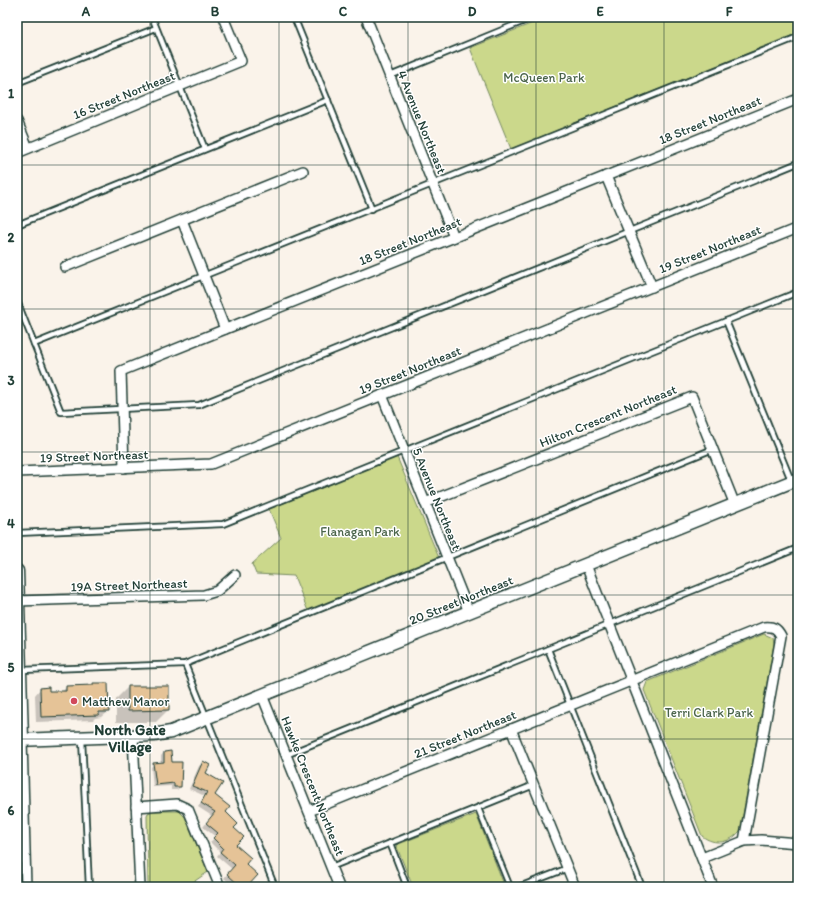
<svg xmlns="http://www.w3.org/2000/svg" width="815" height="904" font-family="Itim,sans-serif">
	<rect width="100%" height="100%" fill="#faf3ea"/>
	<filter id="ink" filterUnits="userSpaceOnUse"><feTurbulence type="fractalNoise" baseFrequency=".025" numOctaves="2"/><feDisplacementMap in="SourceGraphic" scale="8" xChannelSelector="R" yChannelSelector="G"/><feConvolveMatrix kernelMatrix="1 2 1 2 8 2 1 2 1" color-interpolation-filters="sRGB"/></filter>
	<g filter="url(#ink)">
		<!-- green -->
		<g fill="#cbd88b" stroke="#758a60">
			<path d="M548,17H798V33L511,149L470,48Z"/>
			<path d="M397,457L439,558L308,611L294,576L256,574L252,564L281,538L269,509Z"/>
			<path d="M764,634L773,638L774,644L740,831C730,843 715,846 702,836L644,690L647,682Z"/>
			<path d="M153,811H179L185,817L208,872L186,887H148L147,815L148,813Z"/>
			<path d="M476,814L505,887H413L396,845Z"/>
		</g>
		<!-- shadow -->
		<g fill="#0003">
			<path d="M107,684L108,712L102,717L95,718L93,720L36,722L35,695L40,689L48,692H62L66,687Z"/>
			<path d="M128,687H168V710L156,722H116V699Z"/>
			<path d="M164,752H170L171,763L180,787L177,790H171V786L153,787L151,767L154,764L161,763V756Z"/>
			<path d="M203,763L205,773L214,796L232,828L235,845L245,864V887H233L224,878L232,869L217,856L220,852L210,842L216,837L203,827L212,816L198,807L205,796L189,789L199,766Z"/>
		</g>
		<!-- building -->
		<g fill="#e5c397" stroke="#1f3d34">
			<path d="M93,683H108L109,712H99V715L41,717L40,688L49,687V691H66V686L93,685Z"/>
			<path d="M128,686H169V710L128,711Z"/>
			<path d="M171,751L172,762H182L181,787H174V783L156,785L153,763L164,762V752Z"/>
			<path d="M203,761L210,765L206,773L223,783L215,795L230,807L226,812L238,824L234,828L244,837L236,845L251,858L246,864L258,875L247,887H241L227,874L235,865L220,852L223,848L213,838L218,833L206,823L215,812L201,803L207,792L192,786Z"/>
		</g>
		<g fill="none" stroke-linecap="round" stroke-linejoin="round">
			<!-- service casing -->
			<g stroke="#1f3d34" stroke-width="8">
				<g id="service">
					<path d="M152,17L205,149"/>
					<path d="M294,17L372,209"/>
					<path d="M390,76L534,17"/>
					<path d="M17,83L156,28"/>
					<path d="M17,225L328,100"/>
					<path d="M17,301L61,412L199,405L798,163"/>
					<path d="M726,321L791,480"/>
					<path d="M34,344L798,37"/>
					<path d="M17,533L223,524L798,292"/>
					<path d="M548,649L642,887"/>
					<path d="M185,664L275,887"/>
					<path d="M21,670L185,664L713,449"/>
					<path d="M82,739L89,887"/>
					<path d="M286,755L798,548"/>
					<path d="M478,808L510,887"/>
					<path d="M390,843L407,887"/>
					<path d="M331,867L534,785"/>
					<path d="M519,887L568,868"/>
				</g>
			</g>
			<!-- minor casing -->
			<g stroke="#1f3d34" stroke-width="12">
				<g id="minor">
					<path d="M366,17L454,237"/>
					<path d="M17,121L28,148"/>
					<path d="M17,153L241,61L223,17"/>
					<path d="M606,176L652,287"/>
					<path d="M182,220L225,329"/>
					<path d="M65,267L303,171"/>
					<path d="M382,395L469,612"/>
					<path d="M124,468L121,371L798,99"/>
					<path d="M17,472L211,464L798,228"/>
					<path d="M425,503L692,397L735,505"/>
					<path d="M586,565L713,887"/>
					<path d="M17,601L204,595L217,591L235,575"/>
					<path d="M262,695L339,887"/>
					<path d="M511,729L575,887"/>
					<path d="M133,736L140,887"/>
					<path d="M22,739L26,887"/>
					<path d="M136,807L177,804L188,809L220,887"/>
					<path d="M309,811L764,627C773,626 777,628 781,636L744,841"/>
					<path d="M702,858L744,841L761,840L798,843"/>
				</g>
			</g>
			<!-- tertiary casing -->
			<g stroke="#1f3d34" stroke-width="15">
				<g id="tertiary">
					<path d="M17,571L22,739"/>
					<path d="M17,740L154,735L171,732L798,479"/>
				</g>
			</g>
			<!-- service -->
			<use href="#service" stroke="#fff" stroke-width="4.5"/>
			<!-- minor -->
			<use href="#minor" stroke="#fff" stroke-width="9"/>
			<!-- tertiary -->
			<use href="#tertiary" stroke="#fff" stroke-width="12"/>
		</g>
	</g>
	<!-- grid -->
	<path fill="none" stroke="#1f3d34" stroke-width="1" stroke-opacity="0.55" d="M150,17V887M279,17V887M408,17V887M536,17V887M664,17V887M17,165H798M17,309H798M17,452H798M17,595H798M17,739H798"/>
	<!-- markers -->
	<circle fill="#d1495b" stroke="#fff" stroke-width="1.5" cx="74" cy="701" r="4"/>
	<g text-anchor="middle" dominant-baseline="central" stroke-width="3" stroke-linejoin="round" paint-order="stroke">
		<!-- park labels -->
		<g font-size="13" fill="#4a644a" stroke="#fff">
			<text x="544" y="77">McQueen Park</text>
			<text x="360" y="531">Flanagan Park</text>
			<text x="709" y="712">Terri Clark Park</text>
		</g>
		<!-- street labels -->
		<g font-size="13" fill="#1f3d34" stroke="#fff">
			<text transform="translate(124 95) rotate(-22)">16 Street Northeast</text>
			<text transform="translate(710 120) rotate(-22)">18 Street Northeast</text>
			<text transform="translate(422 122) rotate(68)">4 Avenue Northeast</text>
			<text transform="translate(410 241) rotate(-22)">18 Street Northeast</text>
			<text transform="translate(710 249) rotate(-22)">19 Street Northeast</text>
			<text transform="translate(410 370) rotate(-22)">19 Street Northeast</text>
			<text transform="translate(608 416) rotate(-22)">Hilton Crescent Northeast</text>
			<text transform="translate(94 456) rotate(-2)">19 Street Northeast</text>
			<text transform="translate(437 499) rotate(68)">5 Avenue Northeast</text>
			<text transform="translate(129 585) rotate(-2)">19A Street Northeast</text>
			<text transform="translate(461 600) rotate(-22)">20 Street Northeast</text>
			<text transform="translate(465 734) rotate(-22)">21 Street Northeast</text>
			<text transform="translate(313 786) rotate(68)">Hawke Crescent Northeast</text>
		</g>
		<!-- poi labels -->
		<g font-size="13" fill="#1f3d34" stroke="#fff" text-anchor="start">
			<text x="82" y="701">Matthew Manor</text>
		</g>
		<!-- quarter labels -->
		<g font-size="15" font-weight="bold" fill="#1f3d34" stroke="#fff">
			<text x="130" y="730">North Gate<tspan x="130" dy="17">Village</tspan></text>
		</g>
	</g>
	<!-- margin -->
	<rect width="815" height="904" fill="none" stroke="#fff" stroke-width="44"/>
	<rect x="22" y="22" width="771" height="860" fill="none" stroke="#1f3d34" stroke-width="1.5"/>
	<g font-size="13" text-anchor="middle" font-weight="bold" fill="#1f3d34">
		<text x="86" y="16">A</text>
		<text x="215" y="16">B</text>
		<text x="343" y="16">C</text>
		<text x="472" y="16">D</text>
		<text x="600" y="16">E</text>
		<text x="729" y="16">F</text>
		<text x="11" y="98">1</text>
		<text x="11" y="242">2</text>
		<text x="11" y="385">3</text>
		<text x="11" y="528">4</text>
		<text x="11" y="672">5</text>
		<text x="11" y="815">6</text>
	</g>
</svg>
